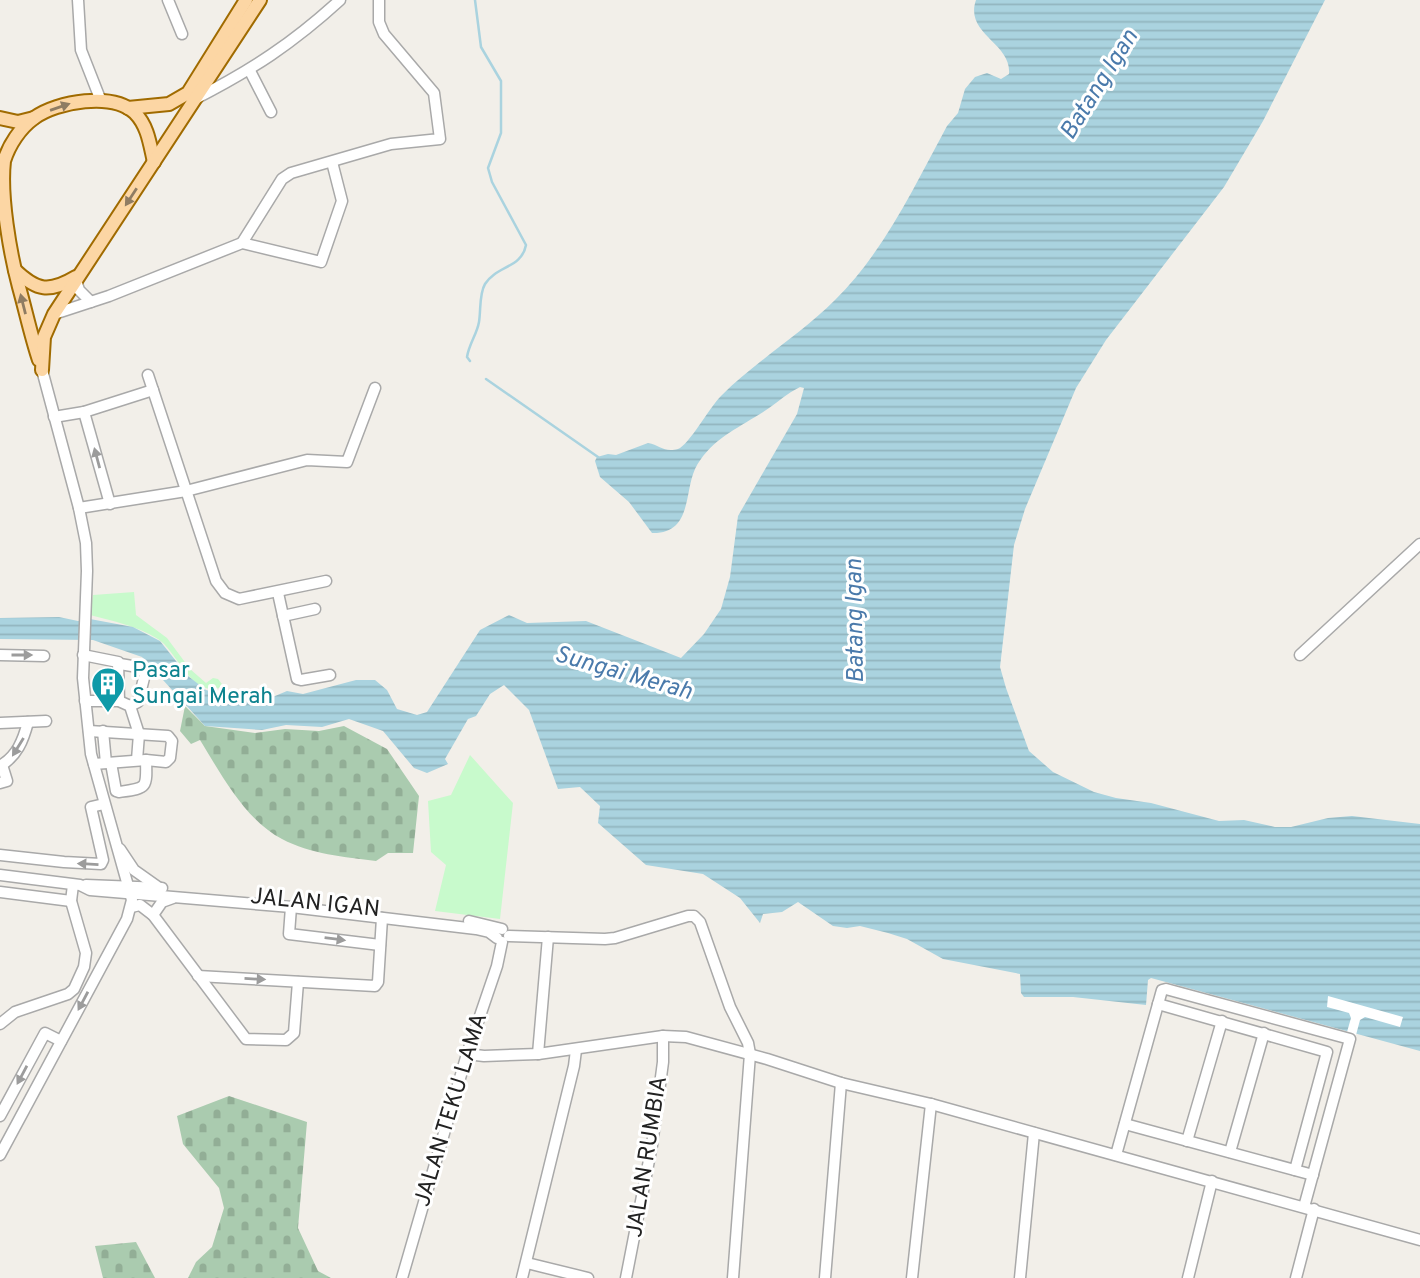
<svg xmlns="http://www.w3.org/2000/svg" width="1420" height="1278" font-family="Overpass,sans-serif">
	<defs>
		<pattern id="cemetery-stones" width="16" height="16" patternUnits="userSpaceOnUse" patternTransform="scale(1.75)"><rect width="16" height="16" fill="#aacbaf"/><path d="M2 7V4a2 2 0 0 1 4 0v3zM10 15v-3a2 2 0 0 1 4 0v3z" fill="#92ae96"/></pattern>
		<pattern id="water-rules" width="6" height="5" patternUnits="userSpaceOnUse" patternTransform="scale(1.75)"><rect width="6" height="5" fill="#aad3df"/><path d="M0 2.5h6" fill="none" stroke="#92b5bf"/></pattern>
	</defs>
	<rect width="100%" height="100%" fill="#f2efe9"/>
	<!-- cemetery -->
	<g fill="url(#cemetery-stones)">
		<path d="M185,706L205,726L255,733L285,729L319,731L344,726L387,749L419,796L413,853H388L376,861C345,857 310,854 282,839C245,820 221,774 200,740L191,744L180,731Z"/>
		<path d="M229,1096L307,1122L298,1228L318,1271L331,1278H188L196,1262L212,1247L224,1208L219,1188L183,1144L177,1116Z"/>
		<path d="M136,1242L155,1278H103L95,1246Z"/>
	</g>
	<!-- park -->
	<g fill="#c8facc">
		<path d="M134,592L136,615L167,638L190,669L206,683L213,678L218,679L222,684L219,688C190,696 177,651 158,639C137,626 113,621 90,615L93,595Z"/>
		<path d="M470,755L513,803L500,919L435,911L446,865L431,852L428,801L451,795Z"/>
	</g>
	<!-- water -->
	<path fill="url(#water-rules)" d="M976,0H1325L1263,121L1224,187L1106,340L1076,388L1025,509L1014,545L1000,667L1006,688L1029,751L1053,772L1094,792L1116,798L1151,803L1219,821L1244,820L1275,827H1291L1328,818L1352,816L1420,824V1051L1151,978L1148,980L1146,1005L1073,997H1024L1021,993L1020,974L943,959L907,939L888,933L860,926L847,928L833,926L798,902L782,912L763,914L760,923L740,898L703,874L646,865L598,823L600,806L580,787L558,789L529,710L504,685L490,694L476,716L468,719L445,759L448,764L427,773L414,768L383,731L349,719L322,727L286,725L262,730L205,726L142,657L93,640L0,639V618L59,617L78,621L90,619L133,627L160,641L188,676L206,690L256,704L287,691L303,694L356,680H375L387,690L397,709L417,715L427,712L480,630L509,615L527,623L586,621L681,658L704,634L721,609L730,577L738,516L797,414L804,388L800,387L791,392C779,400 768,410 755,417C732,431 708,443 695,469C684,493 692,534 652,533L629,502L600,477L595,461L597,457L608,454L616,455L648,443C660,445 664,453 678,449C689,445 709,408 721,396C756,361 800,335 835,300C884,252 915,185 947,126L958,113L965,89L975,77L987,73L1001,79L1009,74C1012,43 964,34 976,0Z"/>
	<!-- pier -->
	<path fill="#fff" d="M1328,996L1403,1017L1400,1027L1365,1017L1360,1020L1356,1035L1347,1032L1351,1018L1349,1013L1327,1007Z"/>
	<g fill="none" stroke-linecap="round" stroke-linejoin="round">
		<!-- stream -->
		<g stroke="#aad3df" stroke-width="2.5">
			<path d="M470,361L467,357C469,344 477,334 479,322C481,310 479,294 485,284C496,266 522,268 526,245L492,182L488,168L501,133V81L481,47L475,0"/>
			<path d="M486,379L598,457"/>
		</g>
		<!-- minor casing -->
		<g stroke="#a9a9a9" stroke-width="13">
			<g id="minor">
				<path d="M78,0L81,50L101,101"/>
				<path d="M168,0L182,34"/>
				<path d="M250,71L271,112"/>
				<path d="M195,99C252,70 293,43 340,0"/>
				<path d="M242,243L282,179L291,173L391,144L440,139L434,93L384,34L379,22V0"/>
				<path d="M76,280L79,290L91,302"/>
				<path d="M54,314L109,296L242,243L321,262L342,201L332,162"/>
				<path d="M148,375L216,581L225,593L239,599L326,581"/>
				<path d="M84,412L110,504"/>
				<path d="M54,417L84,412L153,390"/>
				<path d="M79,508L186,491L307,460L347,462L375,388"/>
				<path d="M278,593L297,679L301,680L330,675"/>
				<path d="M283,616L315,609"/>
				<path d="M0,655L44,656"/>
				<path d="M83,655L118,662L119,701"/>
				<path d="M1300,655L1420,544"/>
				<path d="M120,664L138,667L145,674L138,702L130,706"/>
				<path d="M85,701H119L130,706L139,734L137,760"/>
				<path d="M0,723L46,721"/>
				<path d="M89,731L168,736L172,741L170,758L166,762L146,760L94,764"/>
				<path d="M103,731L106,763"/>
				<path d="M111,763L116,791L119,792C147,788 147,789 146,760"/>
				<path d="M0,766C17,756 23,741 28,722"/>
				<path d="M0,783L7,781L2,765"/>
				<path d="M120,849L134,870L158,887"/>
				<path d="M0,855L64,862L101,864L103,860L91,807L104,804"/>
				<path d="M0,875L80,885L90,890L291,907L476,929L489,932L497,938"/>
				<path d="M86,885L162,888"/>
				<path d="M0,892L71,901"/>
				<path d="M131,907L140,905L153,915L246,1039L286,1040L294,1033L298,982"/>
				<path d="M291,907L289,934L380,945"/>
				<path d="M153,915L162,902L173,898"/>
				<path d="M469,921L502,929"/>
				<path d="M509,936L605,939L615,938L688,916H694L700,922L730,1007L748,1043L750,1054L733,1278"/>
				<path d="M198,976L375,986L378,982L382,918"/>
				<path d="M1158,1004L1327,1052L1295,1170"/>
				<path d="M0,1024L15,1012L68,994L74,989L84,967L86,953L71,901L73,885"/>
				<path d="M467,1054L484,1056L538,1054L663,1036L686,1037L767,1059L841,1083L931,1104L1420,1240"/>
				<path d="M538,1054L548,937"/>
				<path d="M0,1116L45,1033L61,1041"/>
				<path d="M1125,1124L1313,1175"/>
				<path d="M1187,1141L1222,1021"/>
				<path d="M1230,1152L1264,1033"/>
				<path d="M0,1155L127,919L132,900L91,754L83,678L87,571L86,543L79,508L42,370"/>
				<path d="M1116,1155L1162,990L1166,989L1350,1039L1304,1207"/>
				<path d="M527,1263L588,1278"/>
				<path d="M402,1278L467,1054L497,966L502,942"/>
				<path d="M522,1278L574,1066L576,1050"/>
				<path d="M626,1278L652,1145L663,1062V1036"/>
				<path d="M825,1278L841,1083"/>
				<path d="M912,1278L931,1104"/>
				<path d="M1020,1278L1034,1133"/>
				<path d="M1188,1278L1212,1181"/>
				<path d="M1296,1278L1314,1209"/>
			</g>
		</g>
		<!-- major casing -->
		<g stroke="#a06b00" stroke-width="16">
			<g id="major">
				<path d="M128,108L169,104L188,93L246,0"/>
				<path d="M0,118L18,122L34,118"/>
				<path d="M15,270C37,291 49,293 76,277"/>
				<path d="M39,360C31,336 26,312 19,287C10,253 0,196 4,161C9,145 20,128 34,118C57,101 113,92 135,113C148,126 150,145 154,162"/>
				<path d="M42,370L44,337L54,314L260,0"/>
			</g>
		</g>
		<!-- minor -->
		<use href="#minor" stroke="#fff" stroke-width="10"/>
		<!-- major -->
		<use href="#major" stroke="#fcd6a4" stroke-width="12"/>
	</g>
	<!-- one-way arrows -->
	<defs><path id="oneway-solid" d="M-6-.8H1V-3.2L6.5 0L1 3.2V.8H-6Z" transform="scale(1.75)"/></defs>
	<g fill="#8f7c63">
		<use href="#oneway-solid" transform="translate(60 107) rotate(-19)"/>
		<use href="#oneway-solid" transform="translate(131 197) rotate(123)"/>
		<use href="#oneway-solid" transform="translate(23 304) rotate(-104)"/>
	</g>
	<g fill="#9c9c9c">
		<use href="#oneway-solid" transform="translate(97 458) rotate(-105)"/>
		<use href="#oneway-solid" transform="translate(22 655)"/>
		<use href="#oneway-solid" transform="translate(18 747) rotate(122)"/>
		<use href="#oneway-solid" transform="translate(88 864) rotate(-177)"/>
		<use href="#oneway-solid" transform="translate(335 939) rotate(7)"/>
		<use href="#oneway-solid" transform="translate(255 979) rotate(3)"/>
		<use href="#oneway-solid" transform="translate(83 1001) rotate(118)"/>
		<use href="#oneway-solid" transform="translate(22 1075) rotate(118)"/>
	</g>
	<!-- icons -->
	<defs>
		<g id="building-pin" transform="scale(1.75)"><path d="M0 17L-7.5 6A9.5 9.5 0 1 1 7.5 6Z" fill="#0f9aa8" stroke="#fff"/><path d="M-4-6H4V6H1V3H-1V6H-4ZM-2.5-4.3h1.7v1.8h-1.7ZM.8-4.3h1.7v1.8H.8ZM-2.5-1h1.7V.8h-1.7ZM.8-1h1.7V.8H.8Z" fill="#fff"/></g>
	</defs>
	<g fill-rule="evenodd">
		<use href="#building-pin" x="108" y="684"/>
	</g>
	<g text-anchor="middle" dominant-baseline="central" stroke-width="6" stroke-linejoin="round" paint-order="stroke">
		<!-- culture labels -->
		<g font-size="23" fill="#0d838f" stroke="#fff" text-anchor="start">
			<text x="132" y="671">Pasar<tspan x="132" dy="26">Sungai Merah</tspan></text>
		</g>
		<!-- street labels -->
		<g font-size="23" fill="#222" stroke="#fff">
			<text transform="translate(315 904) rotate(6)">JALAN IGAN</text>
			<text transform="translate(452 1110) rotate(-73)">JALAN TEKU LAMA</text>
			<text transform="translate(648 1157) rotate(-81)">JALAN RUMBIA</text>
		</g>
		<!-- water labels -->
		<g font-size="24" font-style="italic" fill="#4a7aab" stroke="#fff">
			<text transform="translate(1100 85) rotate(-58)">Batang Igan</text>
			<text transform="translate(856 621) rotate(-91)">Batang Igan</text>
			<text transform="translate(623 674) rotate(16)">Sungai Merah</text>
		</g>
	</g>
</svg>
